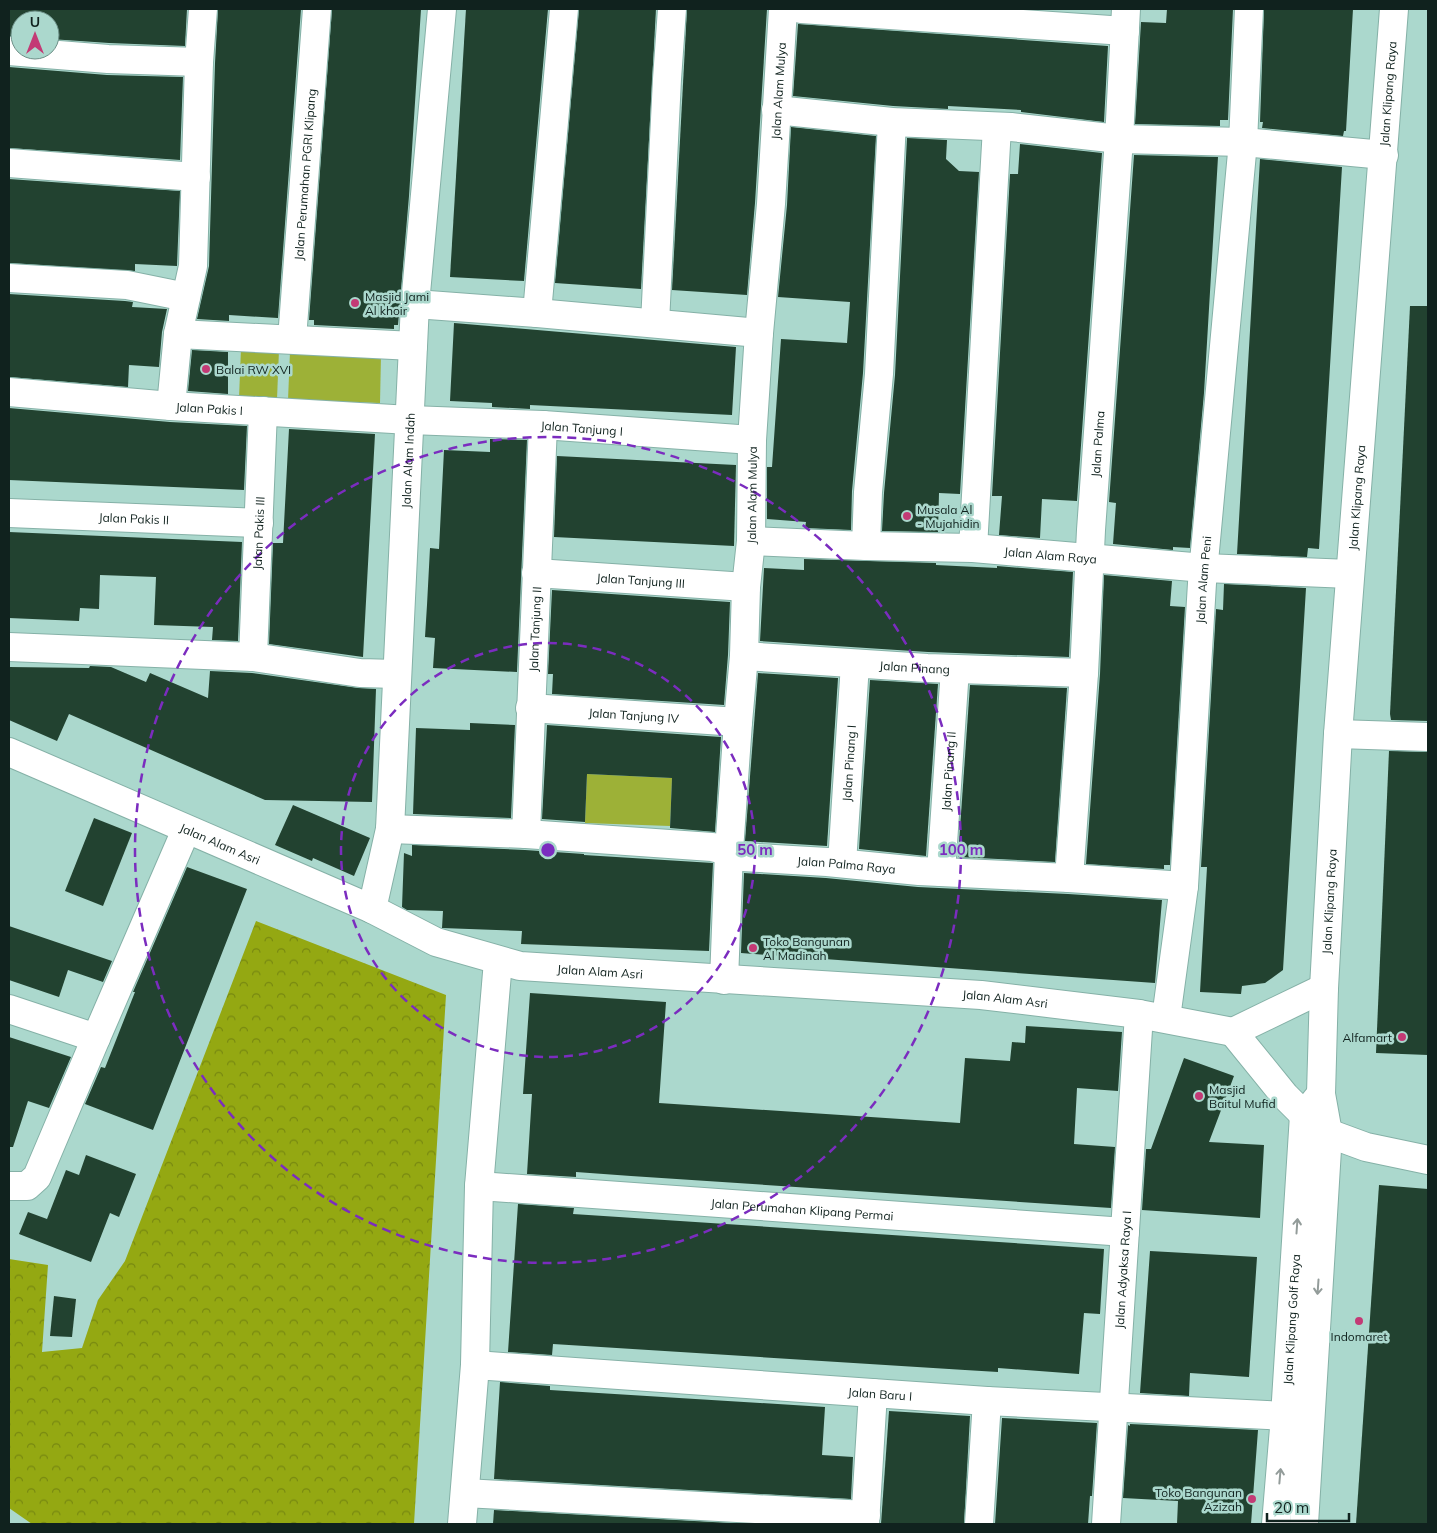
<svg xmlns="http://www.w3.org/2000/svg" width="1437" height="1533" font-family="Mulish,sans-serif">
	<defs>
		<pattern id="forest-crowns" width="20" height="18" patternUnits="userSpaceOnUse" patternTransform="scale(1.25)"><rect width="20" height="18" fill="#94a812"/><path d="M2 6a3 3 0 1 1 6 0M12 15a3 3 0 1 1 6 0" fill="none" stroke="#778810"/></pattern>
	</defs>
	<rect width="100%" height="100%" fill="#abd8cd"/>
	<!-- forest -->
	<path fill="url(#forest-crowns)" d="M256,921L446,995L414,1524H32L9,1508V1259L48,1265L42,1352L82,1348L98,1300L125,1261Z"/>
	<!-- park -->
	<g fill="#9db137">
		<path d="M241,349L279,350L277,399L239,398Z"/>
		<path d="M290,352L381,355L380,403L288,400Z"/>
		<path d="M587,774L672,778L670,826L585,823Z"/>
	</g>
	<!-- building -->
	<g fill="#224230">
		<path d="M9,9H187L185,46L109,43L50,39V20H20V36H9Z"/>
		<path d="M218,9H301L278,318L229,315V321L197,319L209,266L215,63Z"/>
		<path d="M332,9H421L409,196L398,325H394V329L314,325V320H309Z"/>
		<path d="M466,9H548L524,281L450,277Z"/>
		<path d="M579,9H656L641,289L555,283Z"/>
		<path d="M687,9H767L755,203L747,295L672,290Z"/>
		<path d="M1167,9H1233L1228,120H1220V126L1135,124L1141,22L1166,23Z"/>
		<path d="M1264,9H1353L1346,131H1344L1343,136L1262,128L1263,122H1260Z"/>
		<path d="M798,24L1108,46L1104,122L1021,112V110L948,106V109L893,106L793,96Z"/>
		<path d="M9,67L107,75L183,77L180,160L9,148Z"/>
		<path d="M791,127L876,136L863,373L852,491L851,530L805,528L806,522L767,519V467H772L781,339L847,343L850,302L778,297L787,205Z"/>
		<path d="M907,138L947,140L946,159L959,171L979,172L960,494L939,493L938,532L882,531L884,493L895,375Z"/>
		<path d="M1020,144L1102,153L1077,501L1042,499L1040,538L999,535L1002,496H992L1010,174H1018Z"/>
		<path d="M1134,155L1218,157L1204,393L1190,548L1173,547V550L1113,544L1116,503L1109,502Z"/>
		<path d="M1260,159L1342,167L1319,549L1308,548L1307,557L1237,554Z"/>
		<path d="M9,179L180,191L177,266L135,264V271L9,263Z"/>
		<path d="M9,294L125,301L133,302L132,307L167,309L162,332L159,367L129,365L128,387L9,377Z"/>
		<path d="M1410,306H1428V721L1391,720L1390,714Z"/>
		<path d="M454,323L736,347L732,415L530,405V409L492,407V403L450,401Z"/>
		<path d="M192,350L228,352V394L188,391Z"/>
		<path d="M9,408L170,422L247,426L244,490L9,480Z"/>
		<path d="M289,429L375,434L363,657L269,644L273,543H283Z"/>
		<path d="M490,439L527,440L517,672L433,668L435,638L425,637L427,605L430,548L439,549L444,450L490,452Z"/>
		<path d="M557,456L736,465L734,546L554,537Z"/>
		<path d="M9,532L242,542L238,641L212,640L213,627L154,625L156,577L100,575L99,609L80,608L79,621L9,618Z"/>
		<path d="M804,559L936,563V565L997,568V566L1073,572L1069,657L928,652L760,641L764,568L804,570Z"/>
		<path d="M1104,575L1172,581L1170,606L1185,607L1170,865H1164V869L1086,864L1100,674Z"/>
		<path d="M1224,584L1306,588L1283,970L1265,983L1242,986L1241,994L1200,992L1207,867H1201L1216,609L1223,610Z"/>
		<path d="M552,590L730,602L728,655L724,705L552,694L553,674H548Z"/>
		<path d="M90,666L111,667L146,682L150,673L208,698L210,671L252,673L358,688L376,689L372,802L265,800L69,714L57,741L9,720V667L89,668Z"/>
		<path d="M758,673L838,678L827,846L745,841Z"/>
		<path d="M870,680L938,684L926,856L859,849Z"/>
		<path d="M970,685L1067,688L1055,862L958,857Z"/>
		<path d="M470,723L515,725L511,818L413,814L416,728L470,730Z"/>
		<path d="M547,725L721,737L715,832L670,828L672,778L587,774L585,822L542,819Z"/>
		<path d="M1389,751L1428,752V1055L1376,1053Z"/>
		<path d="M293,805L370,838L354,876L313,858L312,861L275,845Z"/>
		<path d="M94,818L132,833L103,906L65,891Z"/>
		<path d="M412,845L525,850L584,854V855L713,863L709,951L521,944L522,931L442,928L443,911L407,910L402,907L404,853L412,856Z"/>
		<path d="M187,867L247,889L153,1130L85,1104L101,1067L105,1068L135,992H133Z"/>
		<path d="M744,873L826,878L918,887L1068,894L1162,900L1155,983L741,953Z"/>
		<path d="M9,926L112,961L103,982L68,970L59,997L9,980Z"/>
		<path d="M530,993L666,1002L659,1103L841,1115L960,1123L965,1058L1010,1061L1012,1042L1025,1043L1026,1026L1122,1032L1118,1091L1077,1088L1074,1144L1115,1147L1111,1208L631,1176L576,1172V1177L527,1174L532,1094H523Z"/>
		<path d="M9,1037L71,1057L49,1108L28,1101L13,1147H9Z"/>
		<path d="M1184,1058L1234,1076L1209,1142L1264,1145L1260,1218L1142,1210L1146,1149H1151Z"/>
		<path d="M86,1155L136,1174L119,1217L110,1213L91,1262L19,1234L28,1212L47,1219L66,1170L79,1175Z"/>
		<path d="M1379,1185L1428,1189V1524H1356Z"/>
		<path d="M518,1204L574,1208L573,1214L1104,1249L1100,1314L1084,1313L1079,1374L998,1368V1372L965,1370L553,1344L552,1355L508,1352Z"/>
		<path d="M1150,1251L1257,1257L1249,1377L1190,1373L1189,1396L1140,1393Z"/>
		<path d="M54,1296L76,1299L72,1337L50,1336Z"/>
		<path d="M500,1382L550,1386V1390L825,1407L822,1455L853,1457L851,1499L494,1479Z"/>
		<path d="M889,1411L970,1416L964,1524H881Z"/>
		<path d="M1002,1418L1097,1423L1092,1496H1090L1088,1524H995Z"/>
		<path d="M1130,1424L1258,1430L1251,1524H1177L1178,1501L1123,1498L1128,1425L1130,1426Z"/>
		<path d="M494,1510L749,1524H493Z"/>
	</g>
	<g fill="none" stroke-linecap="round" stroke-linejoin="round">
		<!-- minor casing -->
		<g stroke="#85b1a7" stroke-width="30">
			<g id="minor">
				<path d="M801,9L1125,31"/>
				<path d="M9,51L108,59L199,62"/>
				<path d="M776,110L892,122L1011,127L1119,139L1243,142L1384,155"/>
				<path d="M9,163L196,177"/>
				<path d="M9,278L127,285L186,297"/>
				<path d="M415,304L537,313L759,333"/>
				<path d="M537,313L564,9"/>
				<path d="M655,323L667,79L672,9"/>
				<path d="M178,334L413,346"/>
				<path id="s1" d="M292,339L317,9"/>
				<path id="s2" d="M9,392L171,406L410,420L543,425L752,440"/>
				<path d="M171,406L178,334L193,266L199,62L203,9"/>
				<path id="s3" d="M9,513L259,523"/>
				<path id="s4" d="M751,541L866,546L973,548L1204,568L1350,574"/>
				<path d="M866,546L868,492L879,374L892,122"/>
				<path d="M973,548L997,127"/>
				<path id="s5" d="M536,573L746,587"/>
				<path d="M9,647L253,657L360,673L396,674"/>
				<path id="s6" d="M744,656L927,668L1084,673"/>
				<path id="s7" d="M253,657L263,411"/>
				<path id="s8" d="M530,708L738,722"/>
				<path d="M1338,734L1428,737"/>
				<path id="s9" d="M9,752L372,909L436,942L520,966L981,995L1139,1014L1233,1032"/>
				<path id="s10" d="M390,829L526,834L712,847L729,851L742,857L827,862L919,871L1069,878L1184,886"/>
				<path id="s11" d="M526,834L543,425"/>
				<path id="s12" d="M842,863L855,664"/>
				<path id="s13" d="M941,872L955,669"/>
				<path id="s14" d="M1069,878L1084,673L1091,530L1119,139L1126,9"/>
				<path id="s15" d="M372,909L390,829L415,304L442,9"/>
				<path id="s16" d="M724,980L729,851L738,722L744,656L746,587L751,541L752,440L759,333L771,204L783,9"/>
				<path d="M9,1009L96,1038L37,1177L27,1186H9"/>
				<path id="s17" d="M1166,1018L1184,886L1202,583L1243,142L1249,9"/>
				<path d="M1233,1032L1285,1096L1304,1115L1328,1133L1366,1147L1428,1160"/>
				<path d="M1233,1032L1324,988"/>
				<path d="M96,1038L186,830"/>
				<path id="s18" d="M479,1186L1125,1232"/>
				<path id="s19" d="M475,1365L987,1401L1285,1416"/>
				<path d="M465,1493L866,1515"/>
				<path d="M462,1524L475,1365L479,1186L498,961"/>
				<path d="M865,1524L873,1393"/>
				<path d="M979,1524L987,1401"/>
				<path id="s20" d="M1106,1524L1139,1014"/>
			</g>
		</g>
		<!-- major casing -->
		<g stroke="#85b1a7" stroke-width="30">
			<g id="major">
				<path id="s21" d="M1276,1524L1285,1416L1304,1115L1321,1094"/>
				<path id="s22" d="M1304,1524L1328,1133L1321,1094L1324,988L1338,734L1394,9"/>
			</g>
		</g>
		<!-- minor -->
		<use href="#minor" stroke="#fff" stroke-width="28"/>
		<!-- major -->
		<use href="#major" stroke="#fff" stroke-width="28"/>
	</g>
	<!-- one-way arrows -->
	<defs><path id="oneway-shaft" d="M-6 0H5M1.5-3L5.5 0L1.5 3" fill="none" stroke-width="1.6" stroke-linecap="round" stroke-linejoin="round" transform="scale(1.25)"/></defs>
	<g stroke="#939c9a">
		<use href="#oneway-shaft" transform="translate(1297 1226) rotate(-86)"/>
		<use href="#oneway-shaft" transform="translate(1318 1287) rotate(94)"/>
		<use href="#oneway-shaft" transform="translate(1280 1476) rotate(-85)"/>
	</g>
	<!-- distance rings -->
	<g fill="none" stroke="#7b2cbf" stroke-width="2.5" stroke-dasharray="9 6">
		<circle cx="548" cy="850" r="207"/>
		<circle cx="548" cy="850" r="413"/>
	</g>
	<!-- markers -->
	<g fill="#c33a75" stroke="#abd8cd" stroke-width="2">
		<circle cx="355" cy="303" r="5"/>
		<circle cx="206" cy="369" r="5"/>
		<circle cx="907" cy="516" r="5"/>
		<circle cx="753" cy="948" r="5"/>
		<circle cx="1402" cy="1037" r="5"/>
		<circle cx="1199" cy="1096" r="5"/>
		<circle cx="1359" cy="1321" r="5"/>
		<circle cx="1252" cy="1499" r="5"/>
	</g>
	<g text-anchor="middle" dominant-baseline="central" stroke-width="5" stroke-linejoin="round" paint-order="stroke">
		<!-- street labels -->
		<g font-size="12" fill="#10221e" stroke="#abd8cd">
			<text stroke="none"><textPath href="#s16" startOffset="891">Jalan Alam Mulya</textPath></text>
			<text stroke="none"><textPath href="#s22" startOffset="1434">Jalan Klipang Raya</textPath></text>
			<text stroke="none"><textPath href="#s1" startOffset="165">Jalan Perumahan PGRI Klipang</textPath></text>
			<text stroke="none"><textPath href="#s2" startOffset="201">Jalan Pakis I</textPath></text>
			<text stroke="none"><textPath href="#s2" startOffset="574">Jalan Tanjung I</textPath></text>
			<text stroke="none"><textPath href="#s14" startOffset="435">Jalan Palma</textPath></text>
			<text stroke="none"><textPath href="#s15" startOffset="451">Jalan Alam Indah</textPath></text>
			<text stroke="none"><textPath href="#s16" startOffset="486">Jalan Alam Mulya</textPath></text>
			<text stroke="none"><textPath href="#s22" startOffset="1029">Jalan Klipang Raya</textPath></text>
			<text stroke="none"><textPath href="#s3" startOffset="125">Jalan Pakis II</textPath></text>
			<text stroke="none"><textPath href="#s7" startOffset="124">Jalan Pakis III</textPath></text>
			<text stroke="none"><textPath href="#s4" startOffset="300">Jalan Alam Raya</textPath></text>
			<text stroke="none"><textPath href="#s5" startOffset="105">Jalan Tanjung III</textPath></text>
			<text stroke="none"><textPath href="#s17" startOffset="440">Jalan Alam Peni</textPath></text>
			<text stroke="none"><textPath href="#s11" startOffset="205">Jalan Tanjung II</textPath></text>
			<text stroke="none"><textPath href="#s6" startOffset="171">Jalan Pinang</textPath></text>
			<text stroke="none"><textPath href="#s8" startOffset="104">Jalan Tanjung IV</textPath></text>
			<text stroke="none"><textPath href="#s12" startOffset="100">Jalan Pinang I</textPath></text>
			<text stroke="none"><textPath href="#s13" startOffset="101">Jalan Pinang II</textPath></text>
			<text stroke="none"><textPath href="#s9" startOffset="230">Jalan Alam Asri</textPath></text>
			<text stroke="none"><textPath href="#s10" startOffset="459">Jalan Palma Raya</textPath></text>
			<text stroke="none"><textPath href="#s22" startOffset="624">Jalan Klipang Raya</textPath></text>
			<text stroke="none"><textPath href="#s9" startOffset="635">Jalan Alam Asri</textPath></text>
			<text stroke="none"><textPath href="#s9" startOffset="1041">Jalan Alam Asri</textPath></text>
			<text stroke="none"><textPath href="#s18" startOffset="324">Jalan Perumahan Klipang Permai</textPath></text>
			<text stroke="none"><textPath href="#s20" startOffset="255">Jalan Adyaksa Raya I</textPath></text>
			<text stroke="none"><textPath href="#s21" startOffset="205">Jalan Klipang Golf Raya</textPath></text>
			<text stroke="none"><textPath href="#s19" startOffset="406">Jalan Baru I</textPath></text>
		</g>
		<!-- poi labels -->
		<g font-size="12" fill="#10221e" stroke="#abd8cd" text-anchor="start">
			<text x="365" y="296">Masjid Jami<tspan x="365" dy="14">Al khoir</tspan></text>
			<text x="216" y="369">Balai RW XVI</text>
			<text x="917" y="509">Musala Al<tspan x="917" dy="14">- Mujahidin</tspan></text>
			<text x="763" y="941">Toko Bangunan<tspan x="763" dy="14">Al Madinah</tspan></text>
			<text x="1392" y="1037" text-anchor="end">Alfamart</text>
			<text x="1209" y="1089">Masjid<tspan x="1209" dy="14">Baitul Mufid</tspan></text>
			<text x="1359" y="1336" text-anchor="middle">Indomaret</text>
			<text x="1242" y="1492" text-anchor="end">Toko Bangunan<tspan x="1242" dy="14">Azizah</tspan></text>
		</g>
	</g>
	<circle cx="548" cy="850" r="8" fill="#7b2cbf" stroke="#abd8cd" stroke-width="2.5"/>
	<g font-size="15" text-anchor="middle" font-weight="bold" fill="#7b2cbf" stroke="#abd8cd" stroke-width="5" stroke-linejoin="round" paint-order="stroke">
		<text x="755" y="855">50 m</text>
		<text x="961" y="855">100 m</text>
	</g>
	<!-- border -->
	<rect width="1437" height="1533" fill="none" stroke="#10221e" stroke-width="20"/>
	<!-- north arrow -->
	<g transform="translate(35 35)"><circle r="24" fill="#abd8cd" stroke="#6d8f87"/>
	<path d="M0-4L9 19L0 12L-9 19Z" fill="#c33a75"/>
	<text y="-8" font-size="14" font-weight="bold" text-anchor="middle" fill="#10221e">U</text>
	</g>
	<!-- scale -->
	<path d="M1267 1513v8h82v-8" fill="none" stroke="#10221e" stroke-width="2.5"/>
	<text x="1274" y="1513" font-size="15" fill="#10221e" stroke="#abd8cd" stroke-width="4" paint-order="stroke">20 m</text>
</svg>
